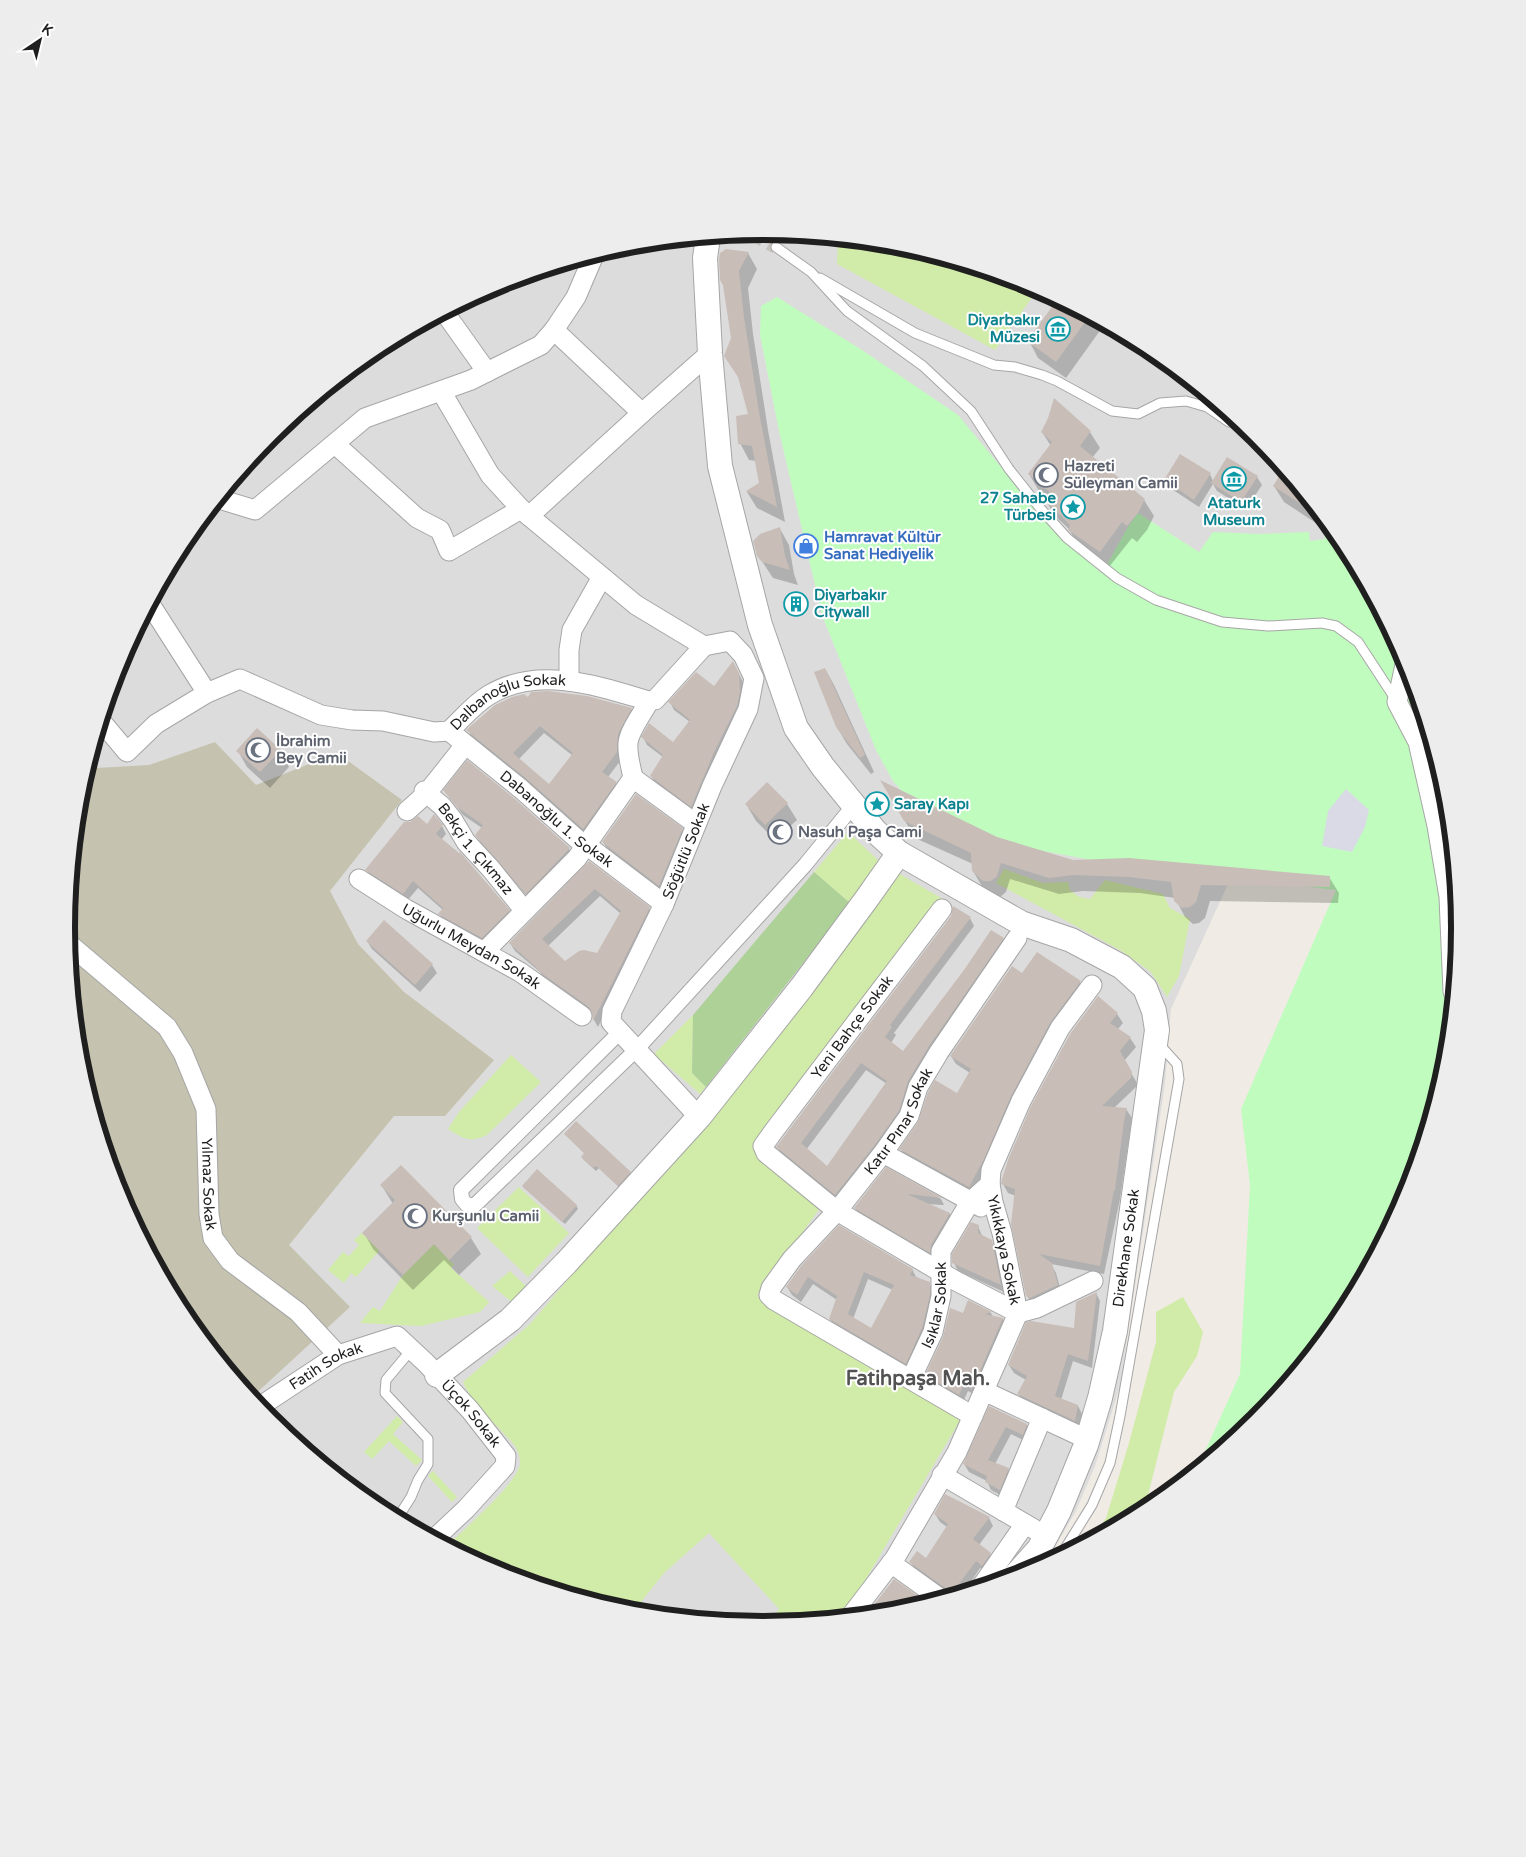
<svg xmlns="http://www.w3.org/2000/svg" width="1526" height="1857" font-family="'Varela Round',sans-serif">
	<rect width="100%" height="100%" fill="#f0ebe4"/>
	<!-- residential -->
	<path fill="#dddcdc" d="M763,232L899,245L1030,285L1150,349L1256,436L1342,542L1365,584L1171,1009L1165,1083L1120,1386L1095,1466L1076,1511L1044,1565L1029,1572L899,1612L763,1625L627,1612L496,1572L376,1508L270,1421L184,1315L119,1195L80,1064L66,928L80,792L119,662L184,541L271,436L376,349L497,285L627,245Z"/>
	<!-- construction -->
	<path fill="#c5c3af" d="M215,742L256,785L337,753L402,800L330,891L358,944L404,992L494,1060L445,1116H394L289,1245L350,1307L251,1398L184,1315L119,1195L80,1064L66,928L80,792L84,778L96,768L149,765Z"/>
	<!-- grass -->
	<g fill="#d1eca8">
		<path d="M838,239L899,245L1030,285L1038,289L995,350L837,264Z"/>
		<path d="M848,832L880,862L850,903L814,872Z"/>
		<path d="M1004,869L1043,883L1068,882L1070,890L1079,897L1090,899L1105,880L1163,894L1170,908L1190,919L1179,976L1167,997L1151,972L1120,950L996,883Z"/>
		<path d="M898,873L943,899L753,1147L820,1208L757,1296L852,1355L962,1417L850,1606L837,1618L766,1625L779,1609L709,1533L664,1573L633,1612L496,1572L447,1546C462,1531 520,1481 520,1463C520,1449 512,1442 503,1433C489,1417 471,1402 463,1382L530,1324L706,1119Z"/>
		<path d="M693,1015L692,1073L706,1087L700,1094L654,1054Z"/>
		<path d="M511,1055L541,1082L487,1135C469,1143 464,1139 448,1129L459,1112Z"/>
		<path d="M519,1187L569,1233L528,1277L477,1228Z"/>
		<path d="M362,1233L380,1250L356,1277L351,1273L344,1283L328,1270L343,1252L349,1256L359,1245L354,1240Z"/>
		<path d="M434,1244L454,1265L451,1268L489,1302L480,1312L421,1326L360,1323L373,1307L380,1311L403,1275Z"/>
		<path d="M510,1271L527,1287L513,1303L492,1286Z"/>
		<path d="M1183,1297L1203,1332L1197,1356L1174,1392L1144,1511L1092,1539L1106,1518L1129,1443L1156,1342V1312Z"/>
		<path d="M397,1416L403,1422L393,1434L422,1460L416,1466L389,1441L372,1459L364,1452Z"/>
		<path d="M433,1471L457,1497L452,1502L428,1476Z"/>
	</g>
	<!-- forest -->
	<path fill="#aed197" d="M814,872L850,903L706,1087L692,1073L693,1015Z"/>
	<!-- park -->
	<path fill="#c1fcbf" d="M777,297L862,350L958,415L1016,485L1101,573C1115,554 1123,531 1138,513L1199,552L1213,532L1259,534L1309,532L1310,541L1325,539L1321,516L1342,542L1407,662L1446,793L1460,928L1446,1065L1407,1195L1342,1316L1255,1421L1197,1469L1240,1374L1250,1185L1241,1109L1336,890L1119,865L1011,845L916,807L893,781L876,750L822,615L779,431L760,335L761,306Z"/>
	<!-- plaza -->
	<path fill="#d9dae6" d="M1346,789L1369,810L1365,827L1352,852L1322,846L1328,811Z"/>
	<!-- shadow -->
	<g fill="#0003" fill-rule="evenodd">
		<path d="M765,232L775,233L771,240Z"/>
		<path d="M890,244L899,245L909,248L905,254Z"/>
		<path d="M748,253L757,269L748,288L753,334L768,430L785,522L757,508L747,492L761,484L756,461L749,460L740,443L749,415L732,338L724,285Z"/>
		<path d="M1058,300L1104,325L1066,378L1038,358L1029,341Z"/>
		<path d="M1042,432H1090L1100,448L1092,458L1144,500L1154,516L1147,530L1137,542L1132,538L1109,567L1078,546L1069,529L1055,516L1045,499L1047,497L1039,491L1029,474L1051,446Z"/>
		<path d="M1284,471L1326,521L1322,527L1284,502L1274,486Z"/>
		<path d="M1210,474L1213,481L1257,477L1262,485L1246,509L1217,491L1213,484L1199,507L1170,488L1165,480Z"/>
		<path d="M780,529L789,545L794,574L798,585L773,578L758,555Z"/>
		<path d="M825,669L834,685L874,772L871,774L847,744L837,727Z"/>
		<path d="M737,670L743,682L744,700L696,814L656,784L651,776L663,757L647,745L643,737L674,744L690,722L674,710L670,702L715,687Z"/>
		<path d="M528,698L631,709L636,716L621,760L608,777L616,783L620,790L588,836L472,738L468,730ZM544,733L573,756L549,786L519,759Z"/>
		<path d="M280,750L289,767L270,788L247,767L238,751Z"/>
		<path d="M883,783L996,838L1073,862L1329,877L1339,893L1338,903L1210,901L1205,918L1199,923L1193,924L1185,917L1175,898L1140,893L1083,891L1059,894L1010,879L1006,892L1000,897H993L983,888L973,871V864L915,838Z"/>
		<path d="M445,790L513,799L569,849L574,857L531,901L481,843L476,835L482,828L463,815Z"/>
		<path d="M746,804H787L797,820L775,840L756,821Z"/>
		<path d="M442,826L446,834L441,840L509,911L513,919L487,945L444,922L440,914L443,910L418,888L407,901L371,878L367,870Z"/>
		<path d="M682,829L686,837L664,893L608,850L603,842Z"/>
		<path d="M589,863L649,908L653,916L598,1027L594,1020V1014L543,978L540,972L515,951L510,943ZM600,896L621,914L598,955L565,962L548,946Z"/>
		<path d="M970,918L974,926L894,1033L896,1035L891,1043L904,1052L1003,939L1007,946L903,1119L840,1202L782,1155L778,1147ZM866,1070L887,1084L828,1168L806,1150Z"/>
		<path d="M384,922L432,965L437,973L420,992L372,949L367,941Z"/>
		<path d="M1022,974L1079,981L1083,989L973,1194L905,1157L901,1149L957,1094L970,1073L956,1064L951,1056Z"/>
		<path d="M1098,998L1117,1014L1123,1023L1118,1029L1130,1038L1136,1047L1124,1061L1137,1083L1136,1087L1114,1108L1126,1109L1132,1118L1120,1199L1104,1274L1051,1264L1056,1273L1062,1295L1033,1305L1027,1296L1016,1196L1008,1193L1003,1184Z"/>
		<path d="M565,1134L630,1173L632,1176L620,1188L599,1168L596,1171L584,1160L582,1157L585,1154Z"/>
		<path d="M401,1167L471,1238L481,1254L459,1275L444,1260L413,1290L373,1249L364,1233L393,1204L382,1186Z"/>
		<path d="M886,1169L941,1199L944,1205L926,1204L950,1214L954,1222L934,1259L860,1216L855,1208Z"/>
		<path d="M523,1187L576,1205L578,1209L565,1224Z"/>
		<path d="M978,1226L982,1236L991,1241L996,1249L1004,1292L958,1271L954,1263Z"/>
		<path d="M802,1267L912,1269L916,1277L929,1283L934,1292V1303L910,1371L835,1327L830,1319L837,1300L813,1284L801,1302L792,1295L787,1287ZM868,1279L893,1290L872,1329L853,1319Z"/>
		<path d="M1096,1293L1100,1301L1092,1368L1073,1361L1061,1400L1078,1406L1082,1414L1079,1428L1023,1402L1018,1394L1026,1380L1014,1373L1009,1365L1075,1329Z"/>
		<path d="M969,1302L991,1313L993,1317L1003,1319L1007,1327L977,1396L968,1391L963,1402L931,1383L927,1375L964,1314Z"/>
		<path d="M990,1408L1027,1425L1031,1433L1027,1442L1011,1434L995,1464L1008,1469L1012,1477L1004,1497L991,1490L987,1481L969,1472L964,1464Z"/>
		<path d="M278,1415L350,1487L270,1420Z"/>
		<path d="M935,1514L989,1518L993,1526L979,1545L990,1554L995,1562L987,1573L980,1568L965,1591L966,1592L951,1596L915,1570L911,1562L927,1559L947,1527L940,1522Z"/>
	</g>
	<!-- building -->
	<g fill="#c8bdb7" fill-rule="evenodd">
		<path d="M726,249L749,252L739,271L744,317L759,412L777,507L746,491L759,483L752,446L738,444L736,416L748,414L738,377L724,356L731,338L723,285L720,280L719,259L720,253Z"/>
		<path d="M1057,300L1089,317L1056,362L1027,341Z"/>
		<path d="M1054,398L1091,431L1080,446L1145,499L1138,513L1127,526L1122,522L1100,552L1068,530L1070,525L1044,499L1050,492L1028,474L1052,442L1041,432L1048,418Z"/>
		<path d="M1180,454L1211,473L1194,500L1164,480Z"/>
		<path d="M1227,457L1258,476L1241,502L1211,483Z"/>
		<path d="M1283,470L1317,511L1315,513L1273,486Z"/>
		<path d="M780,527L785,556L790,570L762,562L757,556L753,541L760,534Z"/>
		<path d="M733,661L739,673L740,692L737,706L715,750L691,807L650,776L663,755L641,737L649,723L673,742L690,720L668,702L696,672L714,686Z"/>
		<path d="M825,668L865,755L860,758L836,727L814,672Z"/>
		<path d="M548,691L587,696L632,708L618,734L617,752L602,772L617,782L583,829L528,780L466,730L495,705L512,697L524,694L528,697L531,692ZM540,726L573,753L549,784L513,753Z"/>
		<path d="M257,728L281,750L260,772L236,751Z"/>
		<path d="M467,760L514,798L570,848L526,894L475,835L483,825L457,807L443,790Z"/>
		<path d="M880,780L997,837L1073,860L1129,858L1330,876V887L1201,885L1196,902L1190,907L1182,908L1174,901L1171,882L1129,877L1073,875L1049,878L1001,863L997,876L991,881H983L972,871L971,853L904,821Z"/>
		<path d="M767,782L788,803L765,825L745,804Z"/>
		<path d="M636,794L683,828L659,886L602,842Z"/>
		<path d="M434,814L443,825L436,834L459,853L460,852L510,910L482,938L438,914L443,908L413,881L403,894L365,870L404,822H410L418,816L427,824Z"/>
		<path d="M589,861L650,907L593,1021L592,1012L589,1007L537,970L538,969L509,943ZM595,889L621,911L597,953L584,950L579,951L565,961L542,939Z"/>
		<path d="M953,906L971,917L890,1025L892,1027L885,1037L903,1051L964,970L991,930L1004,938L929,1046L908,1081L899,1111L874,1146L835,1195L776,1147L951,916ZM861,1063L887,1081L827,1166L801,1143Z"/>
		<path d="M384,920L433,964L415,985L366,941Z"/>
		<path d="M1037,952L1081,981L1050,1023L1011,1096L984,1159L969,1187L899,1149L918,1122L928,1092L935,1080L957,1093L971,1069L950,1056L1012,966L1022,973Z"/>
		<path d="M1098,996L1118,1013L1110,1023L1131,1037L1120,1051L1132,1072L1131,1078L1102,1106L1127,1108L1124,1121L1115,1190H1114L1100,1266L1039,1254L1052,1263L1058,1285L1030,1298L1026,1296L1011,1224L1015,1189L1001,1184L1002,1179L1008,1160L1031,1106L1070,1034Z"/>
		<path d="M576,1121L631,1172L618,1186L596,1166L593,1168L581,1157L584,1153L564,1134Z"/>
		<path d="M401,1165L472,1237L449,1260L434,1244L403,1275L362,1233L395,1200L380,1185Z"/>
		<path d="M886,1167L942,1198L907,1194L950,1213L931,1245L930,1253L854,1208Z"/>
		<path d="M537,1169L577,1205L562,1222L522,1186Z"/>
		<path d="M971,1222L979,1225L978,1233L992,1240L1001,1285L952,1263V1254Z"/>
		<path d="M839,1225L913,1269L910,1275L930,1282V1295L922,1328L906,1364L829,1319L837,1296L808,1277L797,1295L786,1287L801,1266ZM864,1272L894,1285L871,1328L848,1314Z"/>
		<path d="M1097,1292L1088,1361L1068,1354L1055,1396L1078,1405L1075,1421L1017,1394L1027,1376L1008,1365L1026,1322L1031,1321L1074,1328L1076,1302Z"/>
		<path d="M968,1300L992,1312L985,1314L1003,1318L972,1389L964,1384L959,1395L925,1375L943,1337L950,1308L963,1313Z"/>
		<path d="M989,1406L1027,1424L1023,1435L1006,1427L988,1460L1009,1468L1000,1490L985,1482L987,1476L963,1464Z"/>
		<path d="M945,1494L990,1517L973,1539L991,1553L982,1566L976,1561L959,1584L967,1591L952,1596L948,1590L909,1562L917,1551L926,1558L948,1524L934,1514Z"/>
		<path d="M894,1579L925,1601L923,1605L899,1612L866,1615Z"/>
	</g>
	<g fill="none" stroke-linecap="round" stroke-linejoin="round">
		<!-- pedestrian-tunnel -->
		<path stroke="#c6c2bd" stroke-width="14" stroke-dasharray="14 7" stroke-linecap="butt" d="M751,233L776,247"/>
		<!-- service casing -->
		<g stroke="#a6a6a6" stroke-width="11">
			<g id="service">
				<path d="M776,247L811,272L847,311L923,366L971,411L1009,469L1040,508L1067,538L1117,578L1156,600L1222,622L1268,626L1322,623L1336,626L1358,642L1396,700"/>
				<path d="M820,278L915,333L994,365L1015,367L1042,375L1057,381L1112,411L1138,414L1160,403L1186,401L1207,407L1229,422H1239"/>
				<path d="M397,1519L411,1497L418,1480L428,1464V1439L385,1393L386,1380L412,1349"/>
				<path d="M1061,1555L1092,1505L1110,1463L1120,1416L1179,1079L1177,1064L1159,1044"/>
			</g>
		</g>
		<!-- pedestrian casing -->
		<g stroke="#a6a6a6" stroke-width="16">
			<path id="pedestrian" d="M620,1032L461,1190L462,1199L467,1205H475L636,1050L805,865L854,805"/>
		</g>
		<!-- minor casing -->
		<g stroke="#a6a6a6" stroke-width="21">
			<g id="minor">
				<path d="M445,313L487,372"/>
				<path d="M554,330L576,297L594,255"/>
				<path d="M441,391L490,475L521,509"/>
				<path d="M335,444L417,518L440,530L449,551L521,509L529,516L642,413"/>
				<path d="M219,499L255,510L365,418L471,380L541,345L554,330L642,413L710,353"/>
				<path d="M529,516L636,605L704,646L730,641L743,655L754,678L748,709L712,786L664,904L612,1011L611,1022L699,1117"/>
				<path d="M150,604L207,693"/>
				<path d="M1406,660L1397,702L1418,742L1437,826L1449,897L1453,992"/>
				<path d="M569,681V650L572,630L602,577"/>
				<path id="s1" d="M101,721L127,752L156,724L207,693L240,679L321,715L352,720L383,721L434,732L449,731C462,719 474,704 489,695C538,665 598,686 649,701L655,700L704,646"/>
				<path id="s2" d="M449,731L521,789L586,847L593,850L664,904"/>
				<path d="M633,778C631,767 627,755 628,743C629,731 643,713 649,701"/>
				<path id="s3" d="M424,791L442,806L453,820L466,842L491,869L524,910"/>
				<path d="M407,811L427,793L465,745"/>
				<path id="s4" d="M359,879L406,909L520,972L582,1016"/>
				<path d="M942,909L773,1132L763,1146L766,1153L837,1211L956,1281L1018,1313L1037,1308L1093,1281"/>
				<path id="s5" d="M68,943L167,1027L183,1053L206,1109L209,1214L213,1238L230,1261L298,1312L338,1355"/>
				<path d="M484,952L577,858L633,778L696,824"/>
				<path d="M883,1153L981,1207"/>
				<path id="s6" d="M911,1379L933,1332L941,1296V1251L970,1202L990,1184"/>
				<path d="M984,1391L1078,1435"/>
				<path id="s7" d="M259,1407L338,1355L397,1336L426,1363L470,1410L506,1456L505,1466L466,1509L434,1539"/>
				<path id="s8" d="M973,1416L774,1300L769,1295L771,1288L792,1259L837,1211L883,1153L909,1116L918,1087L939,1052L1017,938"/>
				<path d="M942,1475L1034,1529"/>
				<path d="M1003,1511L1042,1418"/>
				<path d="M891,1563L941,1599"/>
				<path d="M981,1587L1025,1524"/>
				<path d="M850,1617L895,1558L957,1452L1018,1313L1002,1233L993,1202L990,1184L991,1170L1021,1101L1060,1028L1092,985"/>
			</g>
		</g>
		<!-- tertiary casing -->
		<g stroke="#a6a6a6" stroke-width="26">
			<g id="tertiary">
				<path d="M708,237L705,258L710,353L720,466L760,625L796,728L823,767L875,831L899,853L1021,923L1071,940L1122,967L1145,988L1154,1011L1157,1030L1115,1331L1100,1398L1086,1445L1059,1511L1039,1549L1014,1577"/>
				<path d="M437,1375L510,1320L566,1263L699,1117L801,988L868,897L899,853"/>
			</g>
		</g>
		<!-- service -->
		<use href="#service" stroke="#fff" stroke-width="9"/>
		<!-- pedestrian -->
		<use href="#pedestrian" stroke="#fff" stroke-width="14"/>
		<!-- minor -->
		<use href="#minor" stroke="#fff" stroke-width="19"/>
		<!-- tertiary -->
		<use href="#tertiary" stroke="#fff" stroke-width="24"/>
	</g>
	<!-- icons -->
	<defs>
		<g id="museum-ring" transform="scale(1.25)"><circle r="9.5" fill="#fff" stroke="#0f9aa8" stroke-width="1.5"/><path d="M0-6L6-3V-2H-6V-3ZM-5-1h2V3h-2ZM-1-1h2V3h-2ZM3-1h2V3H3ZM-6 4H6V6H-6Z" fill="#0f9aa8"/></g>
		<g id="mosque-ring" transform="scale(1.25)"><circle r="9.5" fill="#fff" stroke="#6b7280" stroke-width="1.5"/><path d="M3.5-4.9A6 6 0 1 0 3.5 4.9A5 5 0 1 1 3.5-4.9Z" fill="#6b7280"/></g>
		<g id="sight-ring" transform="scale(1.25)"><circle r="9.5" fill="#fff" stroke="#0f9aa8" stroke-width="1.5"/><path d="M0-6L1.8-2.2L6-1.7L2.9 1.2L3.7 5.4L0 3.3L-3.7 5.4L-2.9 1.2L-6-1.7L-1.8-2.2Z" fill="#0f9aa8"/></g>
		<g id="shop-ring" transform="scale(1.25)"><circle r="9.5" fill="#fff" stroke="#3f7fe0" stroke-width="1.5"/><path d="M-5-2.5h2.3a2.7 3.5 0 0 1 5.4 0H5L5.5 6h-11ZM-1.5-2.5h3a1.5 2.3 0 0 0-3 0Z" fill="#3f7fe0"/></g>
		<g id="building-ring" transform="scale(1.25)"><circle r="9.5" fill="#fff" stroke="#0f9aa8" stroke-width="1.5"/><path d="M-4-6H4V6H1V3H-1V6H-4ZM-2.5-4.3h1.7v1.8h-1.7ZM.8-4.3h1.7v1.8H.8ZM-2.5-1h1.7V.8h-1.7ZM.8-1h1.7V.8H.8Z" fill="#0f9aa8"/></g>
	</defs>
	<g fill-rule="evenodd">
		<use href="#museum-ring" x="1058" y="329"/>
		<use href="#mosque-ring" x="1046" y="475"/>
		<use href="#museum-ring" x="1234" y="479"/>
		<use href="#sight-ring" x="1073" y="507"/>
		<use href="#shop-ring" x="806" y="546"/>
		<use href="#building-ring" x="796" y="604"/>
		<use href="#mosque-ring" x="258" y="750"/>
		<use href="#sight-ring" x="877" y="804"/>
		<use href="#mosque-ring" x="780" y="832"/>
		<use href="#mosque-ring" x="415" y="1216"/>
	</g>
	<g text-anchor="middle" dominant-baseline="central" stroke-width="4" stroke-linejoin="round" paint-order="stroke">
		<!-- culture labels -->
		<g font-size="15" font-weight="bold" fill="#0d838f" stroke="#fff" text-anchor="end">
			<text x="1040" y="320">Diyarbakır<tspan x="1040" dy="17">Müzesi</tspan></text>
			<text x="1056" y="498">27 Sahabe<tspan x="1056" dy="17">Türbesi</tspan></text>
			<text x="1234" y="503" text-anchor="middle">Ataturk<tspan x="1234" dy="17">Museum</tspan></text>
			<text x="814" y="595" text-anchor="start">Diyarbakır<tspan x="814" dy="17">Citywall</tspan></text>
			<text x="894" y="804" text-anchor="start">Saray Kapı</text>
		</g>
		<!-- worship labels -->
		<g font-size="15" font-weight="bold" fill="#5b616d" stroke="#fff" text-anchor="start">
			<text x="1064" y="466">Hazreti<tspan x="1064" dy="17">Süleyman Camii</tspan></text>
			<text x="276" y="741">İbrahim<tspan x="276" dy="17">Bey Camii</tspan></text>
			<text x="798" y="832">Nasuh Paşa Cami</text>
			<text x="432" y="1216">Kurşunlu Camii</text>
		</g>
		<!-- shop labels -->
		<g font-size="15" font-weight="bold" fill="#366cbe" stroke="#fff" text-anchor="start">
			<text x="824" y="537">Hamravat Kültür<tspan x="824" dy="17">Sanat Hediyelik</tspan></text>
		</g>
		<!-- street labels -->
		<g font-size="15" fill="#1f1f1f" stroke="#fff">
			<text stroke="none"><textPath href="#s1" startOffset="464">Dalbanoğlu Sokak</textPath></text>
			<text stroke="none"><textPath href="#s2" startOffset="139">Dabanoğlu 1. Sokak</textPath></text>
			<text stroke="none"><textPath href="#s3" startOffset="78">Bekçi 1. Çıkmaz</textPath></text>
			<text transform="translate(686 851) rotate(-68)">Söğütlü Sokak</text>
			<text stroke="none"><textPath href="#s4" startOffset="131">Uğurlu Meydan Sokak</textPath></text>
			<text transform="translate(852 1027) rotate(-53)">Yeni Bahçe Sokak</text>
			<text stroke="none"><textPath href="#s8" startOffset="456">Katır Pınar Sokak</textPath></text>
			<text stroke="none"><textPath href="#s5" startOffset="296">Yılmaz Sokak</textPath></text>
			<text transform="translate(1126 1248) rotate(-82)">Direkhane Sokak</text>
			<text transform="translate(1004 1250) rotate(78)">Yıkıkkaya Sokak</text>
			<text stroke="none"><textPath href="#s6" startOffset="79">Isıklar Sokak</textPath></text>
			<text stroke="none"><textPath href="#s7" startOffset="79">Fatih Sokak</textPath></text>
			<text stroke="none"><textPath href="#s7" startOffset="264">Üçok Sokak</textPath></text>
		</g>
		<!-- district labels -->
		<g font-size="20" font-weight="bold" fill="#525252" stroke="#fff">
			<text x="918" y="1379">Fatihpaşa Mah.</text>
		</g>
	</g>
	<!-- crop -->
	<path d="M0 0H1526V1857H0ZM75 928a688 688 0 1 1 1376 0a688 688 0 1 1-1376 0Z" fill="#ededed" fill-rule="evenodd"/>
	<path fill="none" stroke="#1f1f1f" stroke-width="6" d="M75 928a688 688 0 1 1 1376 0a688 688 0 1 1-1376 0Z"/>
	<!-- north arrow -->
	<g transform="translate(40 40) rotate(35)" stroke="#ffffff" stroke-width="4" paint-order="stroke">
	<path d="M0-4L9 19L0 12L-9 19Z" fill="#1f1f1f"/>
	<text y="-8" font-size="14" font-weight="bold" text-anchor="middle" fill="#1f1f1f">K</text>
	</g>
</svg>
